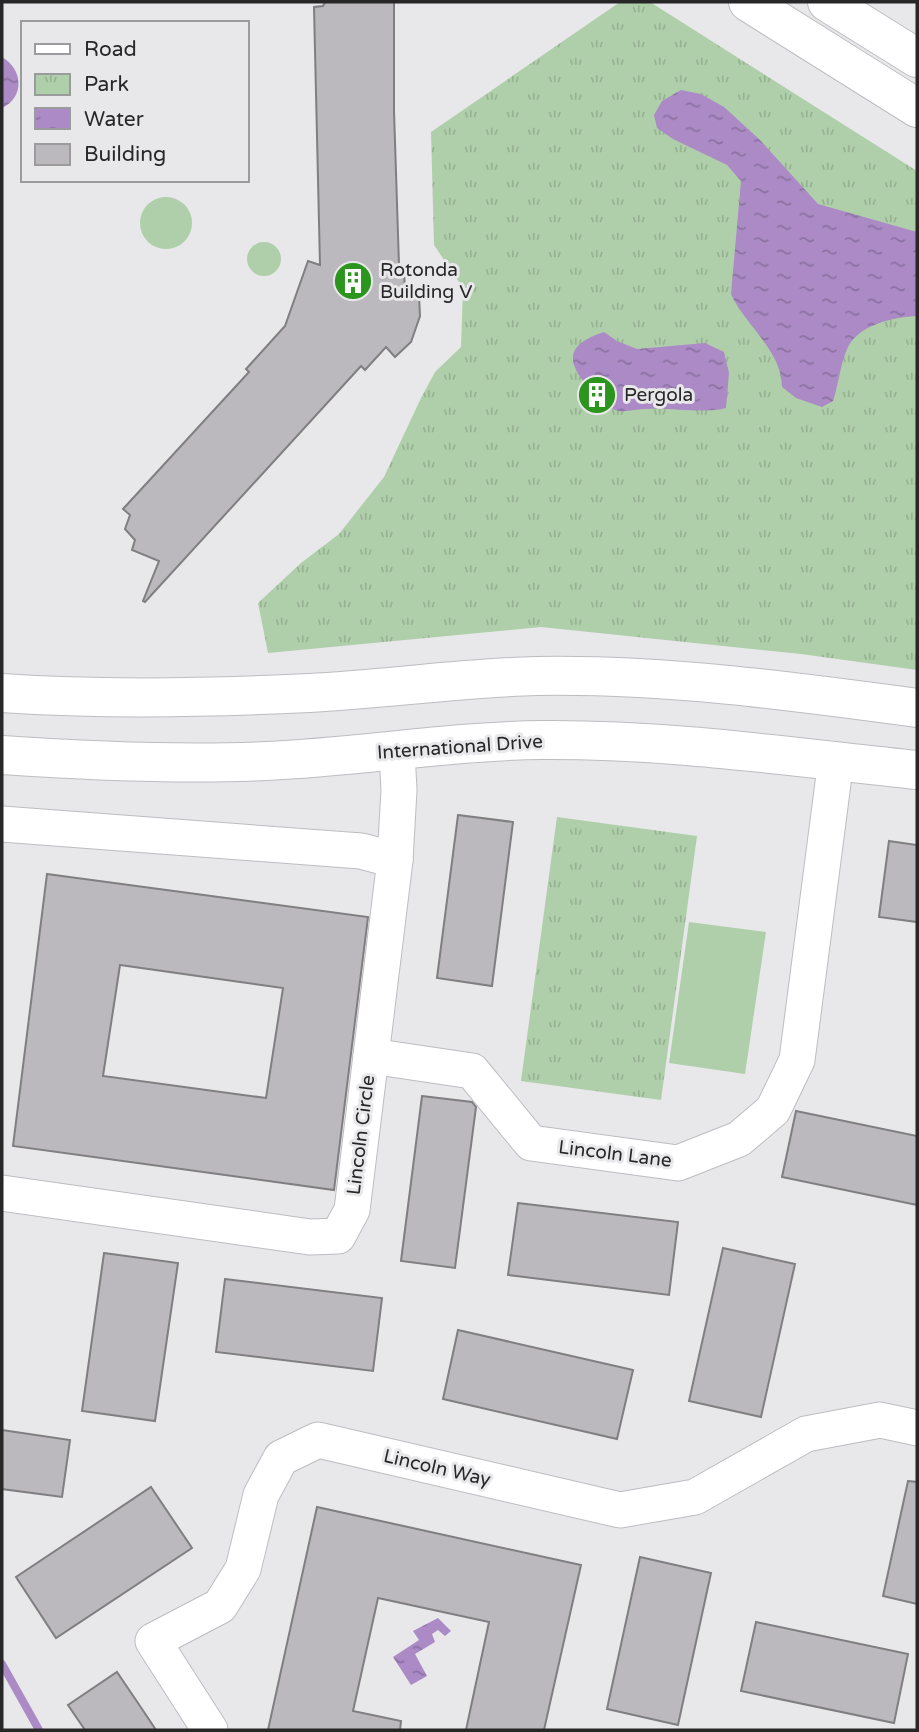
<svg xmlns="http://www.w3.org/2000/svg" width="919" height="1732" font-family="'Varela Round',sans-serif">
	<defs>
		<pattern id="park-tufts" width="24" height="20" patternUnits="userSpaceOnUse" patternTransform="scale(1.75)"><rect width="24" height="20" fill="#afcfaa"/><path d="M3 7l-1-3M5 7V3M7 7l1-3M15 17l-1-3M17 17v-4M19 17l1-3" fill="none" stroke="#97b292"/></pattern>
		<pattern id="water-ripples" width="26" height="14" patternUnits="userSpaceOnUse" patternTransform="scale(1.75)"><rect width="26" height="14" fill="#ab8ac6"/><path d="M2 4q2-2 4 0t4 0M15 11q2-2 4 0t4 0" fill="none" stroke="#8b71a1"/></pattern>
	</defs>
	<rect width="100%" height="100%" fill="#e8e7ea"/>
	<!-- green -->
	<g fill="#afcfaa">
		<circle cx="166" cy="223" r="26"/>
		<circle cx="264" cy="259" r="17"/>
		<path d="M689,922L766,932L745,1074L669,1063Z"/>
	</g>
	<!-- park -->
	<g fill="url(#park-tufts)">
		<path d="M620,2H650L917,171V670L801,654L541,627L268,653L258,603L301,563L339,534L384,477L421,398L435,372L461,347L463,288L434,245L431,132Z"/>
		<path d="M557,817L697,836L661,1100L521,1081Z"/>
	</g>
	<!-- water -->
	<g fill="url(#water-ripples)">
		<path d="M2,57C23,69 25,97 2,108Z"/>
		<path d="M681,90L701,94L724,107L760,140L818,204L917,232V316C895,317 860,324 848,347C840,364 839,383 833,401L822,407L796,398L782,387C782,351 745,325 731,294L741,181L727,165L673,139L657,128L654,115L662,101Z"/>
		<path d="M604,332L617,341L637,349L705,343L724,352L729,373L726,408C706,414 669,407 646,409C638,409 627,412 619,411C609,409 600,399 593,392C566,364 563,345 604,332Z"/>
		<path d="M438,1618L451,1631L445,1636L438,1630L432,1634L435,1642L415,1654L427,1676L411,1685L393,1657L419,1640L413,1631Z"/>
	</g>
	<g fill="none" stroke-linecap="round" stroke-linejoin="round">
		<!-- stream -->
		<path stroke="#ab8ac6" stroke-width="8" d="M2,1664L39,1730"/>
	</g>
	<!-- building -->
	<g fill="#bbb9bd" stroke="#7f7e81" stroke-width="2" fill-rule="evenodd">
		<path d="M325,2H394V111L399,265L404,266L405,296L419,295L420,316L411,342L395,357L386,347L365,370L361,366L145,602L143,601L159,561L132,550L135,540L125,529L130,515L123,509L249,372L246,369L285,326L308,261L320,265L314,7L323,6Z"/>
		<path d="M595,379L614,395L600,412L581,396Z"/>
		<path d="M458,815L513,822L492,986L437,978Z"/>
		<path d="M889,841L917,845V922L879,917Z"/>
		<path d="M47,874L368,917L334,1190L13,1146ZM120,965L283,988L266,1098L103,1076Z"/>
		<path d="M422,1096L472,1102L476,1107L455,1268L401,1261Z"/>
		<path d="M796,1111L917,1136V1205L782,1177Z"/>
		<path d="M518,1203L678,1222L669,1295L508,1275Z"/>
		<path d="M723,1248L795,1264L761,1417L689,1401Z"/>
		<path d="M104,1253L178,1263L155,1421L82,1411Z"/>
		<path d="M225,1279L382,1298L373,1371L216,1352Z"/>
		<path d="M458,1330L633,1370L617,1439L443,1399Z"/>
		<path d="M2,1430L70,1440L62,1497L2,1489Z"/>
		<path d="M908,1481L917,1482V1604L883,1596Z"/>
		<path d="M151,1487L192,1548L56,1638L16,1577Z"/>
		<path d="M317,1507L581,1565L544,1730H466L489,1622L378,1598L353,1711L401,1721L400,1730H268Z"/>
		<path d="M640,1557L711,1573L678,1725L607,1709Z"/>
		<path d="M756,1622L908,1654L894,1723L741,1691Z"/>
		<path d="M117,1672L140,1706L156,1730H85L68,1705Z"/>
	</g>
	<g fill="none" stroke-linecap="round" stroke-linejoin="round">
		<!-- minor casing -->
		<g stroke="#bebcc0" stroke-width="37">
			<g id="minor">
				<path d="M2,824L361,851L395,860"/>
				<path d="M371,1056L472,1071L531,1143L678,1163L739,1139L773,1110L797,1060L836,760"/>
				<path d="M2,1193L310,1237L338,1236L352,1210L371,1056L395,860L399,790L397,752"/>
				<path d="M210,1730L153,1641L220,1606L243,1569L261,1495L281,1458L318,1440L620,1510L695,1497L806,1434L880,1420L917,1428"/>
			</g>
		</g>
		<!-- major casing -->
		<g stroke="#bebcc0" stroke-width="40">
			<g id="major">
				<path d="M748,2L917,108"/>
				<path d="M827,2L917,58"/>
				<path d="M2,693C104,700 207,698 309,693C385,689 461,678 537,676C665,674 791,691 917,708"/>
				<path d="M2,755C90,761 178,765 267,761C359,757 450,741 542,740C668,739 792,757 917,770"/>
			</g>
		</g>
		<!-- minor -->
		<use href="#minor" stroke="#fff" stroke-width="35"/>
		<!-- major -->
		<use href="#major" stroke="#fff" stroke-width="38"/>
	</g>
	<!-- icons -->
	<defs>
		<g id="building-disc" transform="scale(2.0125)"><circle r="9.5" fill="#2c951d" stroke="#e8e7ea"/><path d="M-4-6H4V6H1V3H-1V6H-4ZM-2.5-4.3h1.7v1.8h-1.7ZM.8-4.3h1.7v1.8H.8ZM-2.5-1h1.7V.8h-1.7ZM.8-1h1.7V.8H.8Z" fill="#fff"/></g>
	</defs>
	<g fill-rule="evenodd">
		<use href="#building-disc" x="353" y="281"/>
		<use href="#building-disc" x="597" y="395"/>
	</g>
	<g text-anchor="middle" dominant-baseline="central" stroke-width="6" stroke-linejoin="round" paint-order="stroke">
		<!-- poi labels -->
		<g font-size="19" fill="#282728" stroke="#e8e7ea" text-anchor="start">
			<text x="380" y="270">Rotonda<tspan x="380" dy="22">Building V</tspan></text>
			<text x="624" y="395">Pergola</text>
		</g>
		<!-- street labels -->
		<g font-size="19" fill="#282728" stroke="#e8e7ea">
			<text transform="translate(460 747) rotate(-4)">International Drive</text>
			<text transform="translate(361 1135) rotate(-83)">Lincoln Circle</text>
			<text transform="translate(615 1154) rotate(7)">Lincoln Lane</text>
			<text transform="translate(437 1468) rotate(13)">Lincoln Way</text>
		</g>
	</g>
	<!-- border -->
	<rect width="919" height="1732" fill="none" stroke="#282728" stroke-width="7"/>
	<!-- legend -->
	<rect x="21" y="21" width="228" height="161" fill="#e8e7ea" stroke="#9b9a9c" stroke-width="2"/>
	<rect x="35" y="44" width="35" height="10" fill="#ffffff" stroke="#9b9a9c" stroke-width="2"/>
	<text x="84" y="56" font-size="21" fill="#282728">Road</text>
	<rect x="35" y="74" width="35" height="21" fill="url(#park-tufts)" stroke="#9b9a9c" stroke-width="2"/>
	<text x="84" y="91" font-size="21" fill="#282728">Park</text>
	<rect x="35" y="108" width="35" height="21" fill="url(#water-ripples)" stroke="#9b9a9c" stroke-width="2"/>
	<text x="84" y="126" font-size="21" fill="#282728">Water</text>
	<rect x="35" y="144" width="35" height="21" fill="#bbb9bd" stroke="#9b9a9c" stroke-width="2"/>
	<text x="84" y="161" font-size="21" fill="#282728">Building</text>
</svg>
